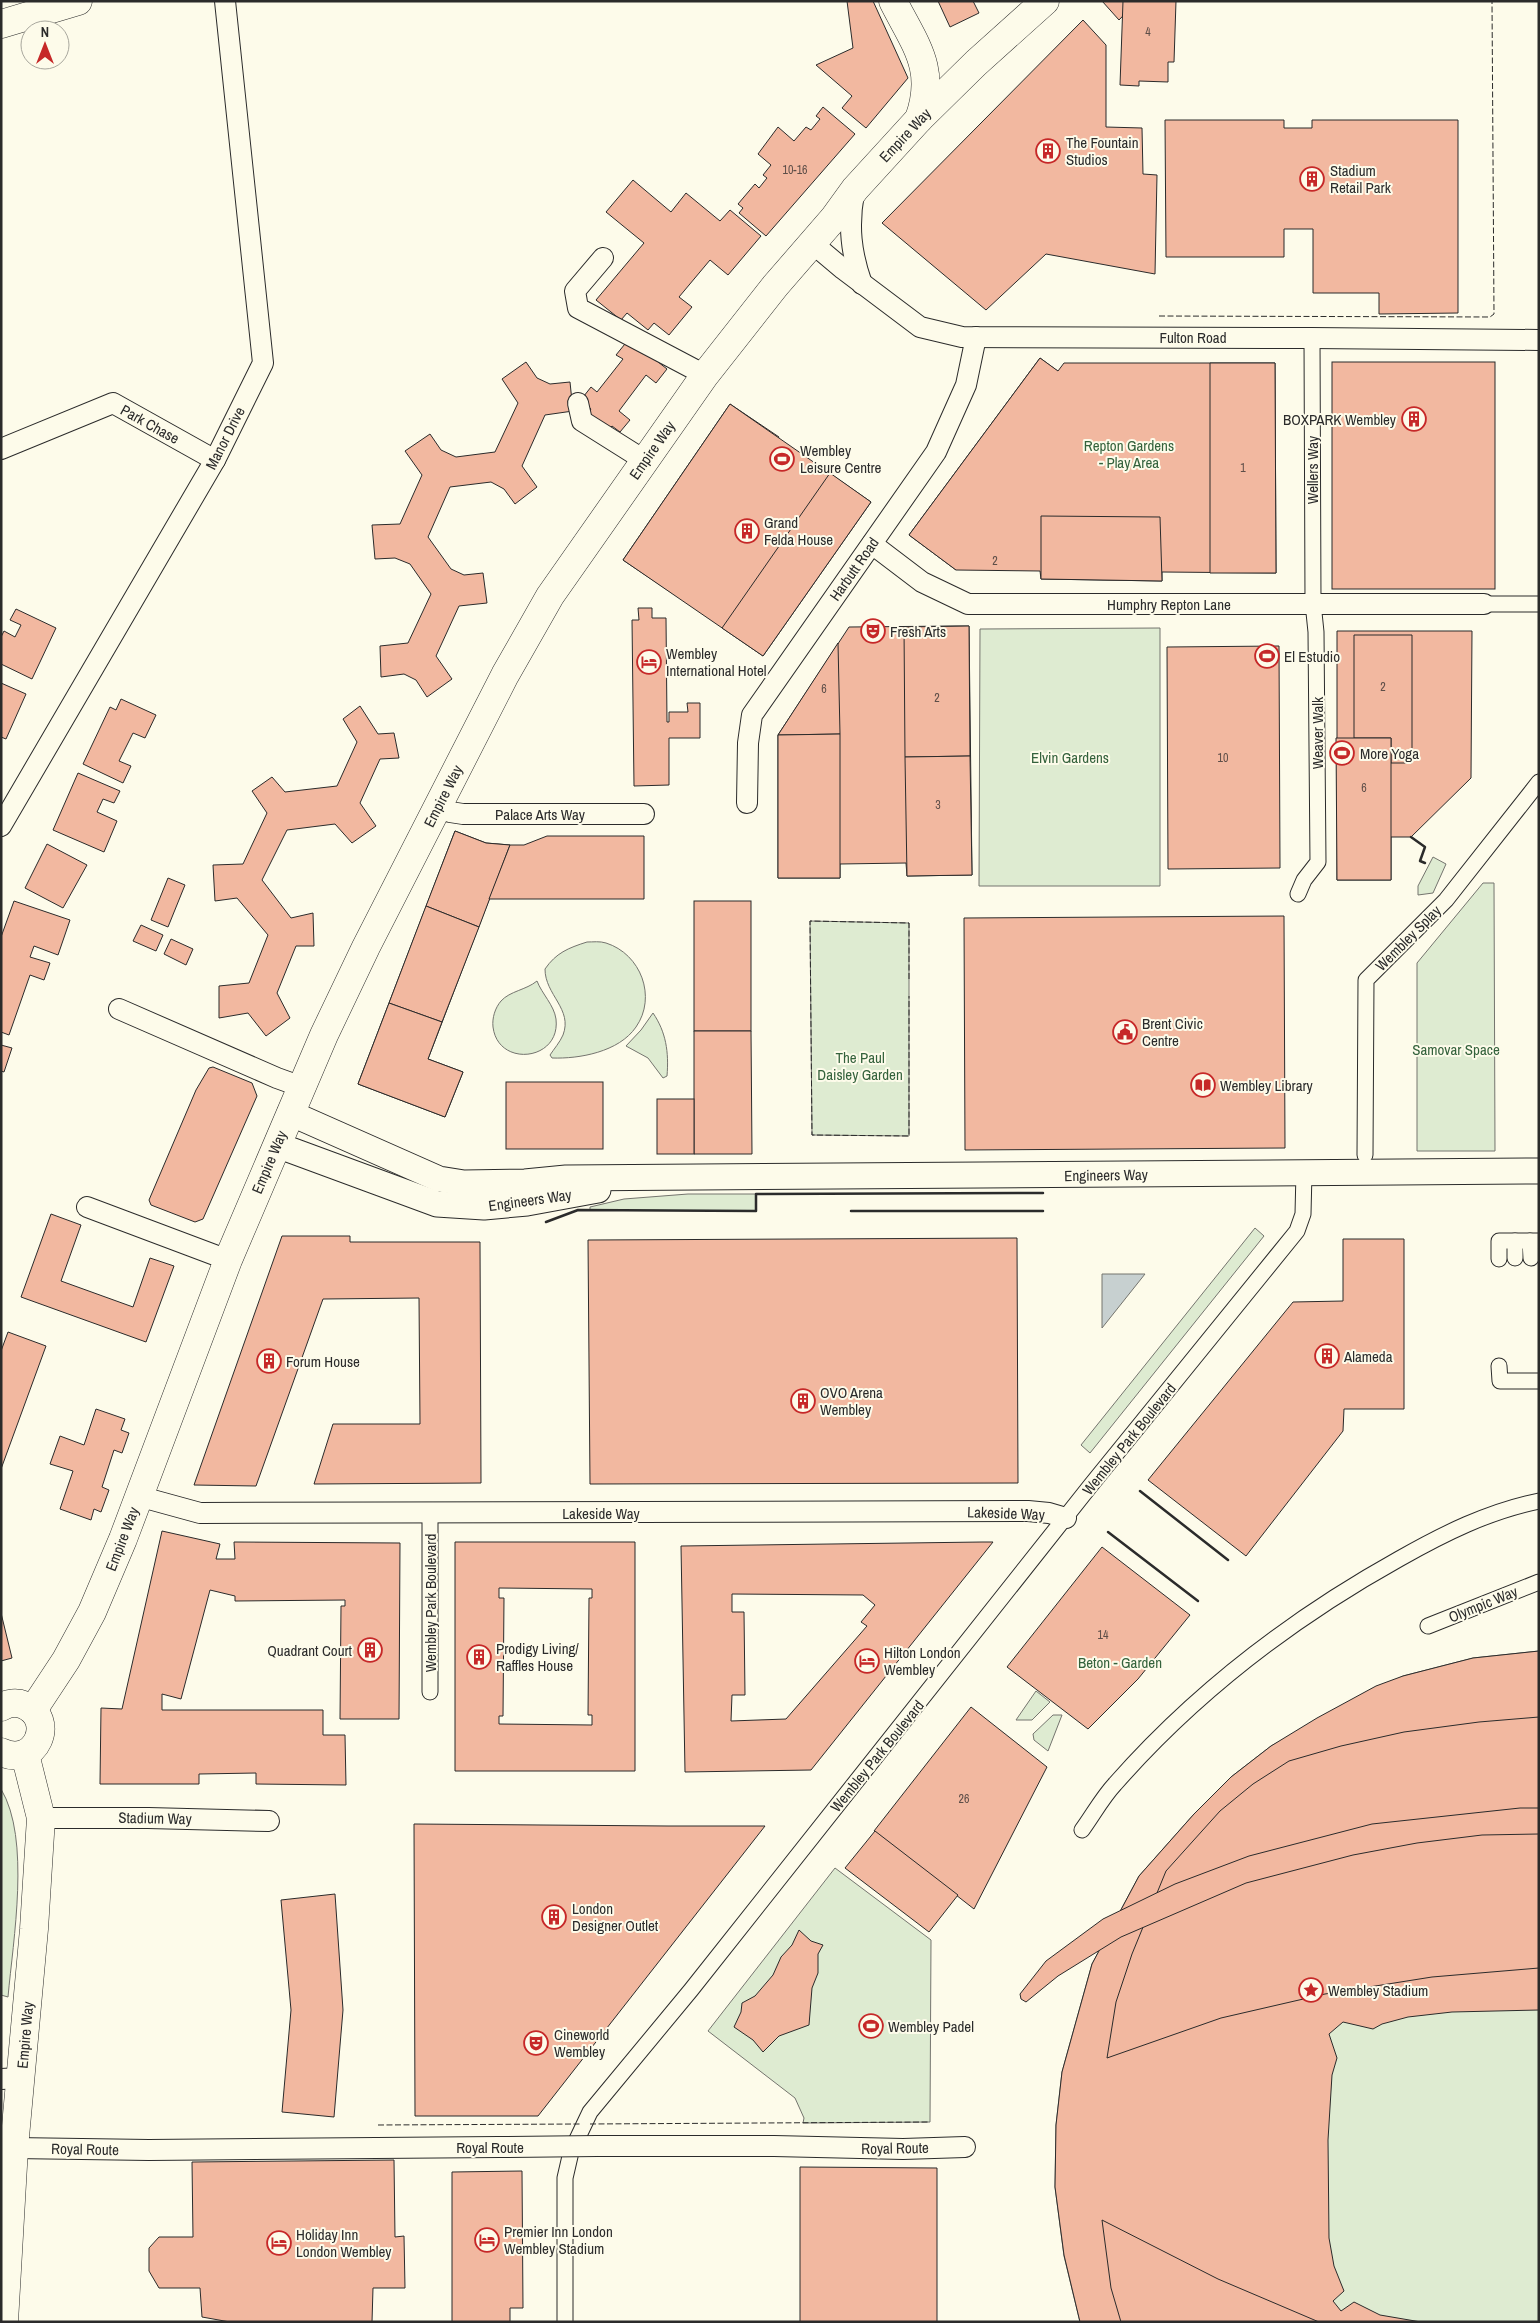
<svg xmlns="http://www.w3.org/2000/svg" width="1540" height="2323" font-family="'Archivo Narrow',sans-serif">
	<rect width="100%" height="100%" fill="#fdfbea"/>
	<!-- green -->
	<g fill="#deebd1" stroke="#74746e">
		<path d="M1160,628V886H979L980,629Z"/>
		<path d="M1433,857L1446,864L1433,893L1418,895V886Z"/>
		<path d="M1483,883H1494L1495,1151H1417V963Z"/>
		<path d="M810,921L909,923V1136L812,1135Z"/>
		<path d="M587,942C593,942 600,941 606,943C641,954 657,997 636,1027C619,1052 579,1059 552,1058L550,1055C554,1049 560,1042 563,1035C573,1009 545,995 545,969C556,953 568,948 587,942Z"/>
		<path d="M537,981C542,994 554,1005 556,1019C561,1061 498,1068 493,1027C492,1018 495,1008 501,1001C510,991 526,990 537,981Z"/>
		<path d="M653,1013C666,1032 669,1052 667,1076L663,1078L648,1058L626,1046L641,1030Z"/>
		<path d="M688,1194H756V1211L590,1210V1207L624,1199Z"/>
		<path d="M1255,1228L1264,1236L1090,1453L1081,1445Z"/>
		<path d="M1539,1651V2322H1080L1064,2256L1055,2187L1056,2125L1062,2072L1092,1964L1139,1876L1194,1814L1231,1777L1271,1746L1403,1676L1473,1658Z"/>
		<path d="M1036,1691L1050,1702L1032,1720H1016Z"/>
		<path d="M1053,1715H1062L1048,1751L1034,1740L1033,1734Z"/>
		<path d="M1,1789C31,1839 13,1940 8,1997L1,1995Z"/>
		<path d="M835,1868L931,1940L930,2122L803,2123L804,2118L795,2098L708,2031Z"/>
	</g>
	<!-- water -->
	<path fill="#c7d0d0" stroke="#74746e" d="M1102,1274H1145L1102,1328Z"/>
	<!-- building -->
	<g fill="#f2b8a0" stroke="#2b2b2b" fill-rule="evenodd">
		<path d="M847,1H873L908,78L866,128L842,108L852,96L816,65L853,48Z"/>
		<path d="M938,1H973L979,13L950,27Z"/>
		<path d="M1102,1H1137L1119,20Z"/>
		<path d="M1123,1H1176L1174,62H1168V82L1139,81V86L1120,85Z"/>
		<path d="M1083,20L1106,45V127L1142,128L1143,174L1157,175L1155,274L1046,254L986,310L882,223Z"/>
		<path d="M823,107L855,134L766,236L739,213L743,208L738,204L755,184L759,188L767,178L763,175L771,165L758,154L778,127L794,141L806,127L811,130L820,119L816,116Z"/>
		<path d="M1165,120H1284V128H1312V120H1458V313L1379,314V293H1313V229H1284V257H1166Z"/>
		<path d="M633,180L671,212L686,193L720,221L730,210L761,236L728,275L710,260L679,297L692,307L669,335L654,323L648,330L627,313L621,320L596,300L644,243L606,212Z"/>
		<path d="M629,339L667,369L656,383L646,375L619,411L630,420L620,432L612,426L609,429L588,413L591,409L580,401L591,387L597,392L623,359L616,355Z"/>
		<path d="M1040,358L1090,395L1016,493L1012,491L956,570L909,535Z"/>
		<path d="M1040,358L1058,371L1064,363H1275L1276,573L1162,572V581L1041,579L1040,571L956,570L909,535Z"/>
		<path d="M526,362L537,378L550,384L570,382L573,411L545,415L522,466L537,487L515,504L504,489L491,482L450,487L428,537L451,569L464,575L483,573L487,603L459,606L436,656L452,679L427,697L416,680L404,674L381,677L380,646L408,643L431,594L410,564L395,558L375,559L372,525L400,524L422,475L405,451L430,434L441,450L456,457L495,452L518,403L502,379Z"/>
		<rect x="1332" y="362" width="163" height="227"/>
		<path d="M1210,363H1275L1276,573H1210Z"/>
		<path d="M730,404L779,437L672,593L623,560Z"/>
		<path d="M730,404L871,502L763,656L623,560Z"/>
		<path d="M830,473L871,502L763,656L722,628Z"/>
		<path d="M1041,516L1160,517L1162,581L1041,579Z"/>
		<path d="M638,608H652V618H666L667,722H669V712H688L687,703H700V738H669V785L634,786L632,620H639Z"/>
		<path d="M16,609L56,628L32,679L1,664V637L4,631L15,637L21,625L10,620Z"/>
		<path d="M956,626H969L972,875L907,876L906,863L840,864V878H778V735L849,627Z"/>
		<path d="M969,626L970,756L905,757L904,627Z"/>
		<path d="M1337,631H1472L1471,778L1411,837H1391V880H1337Z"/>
		<path d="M1354,635H1412V763H1391V738H1354Z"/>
		<path d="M838,643L840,734L778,735Z"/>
		<path d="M1279,646L1280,868L1168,869L1167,647Z"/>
		<path d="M1,683L26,694L6,739L1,737Z"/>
		<path d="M121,699L156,715L145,738L133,733L119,761L131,766L123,783L83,764L110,707L116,710Z"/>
		<path d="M360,706L378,734L394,733L399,758L380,759L360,803L376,826L352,843L335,824L287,830L262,880L291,918L313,913L314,946H296L277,993L290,1018L266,1036L248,1013L219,1018V986L249,983L268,935L237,898L215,901L213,865L243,864L267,813L252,791L272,777L285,792L337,786L357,742L343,719Z"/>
		<path d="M840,734V878H778V735Z"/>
		<path d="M1336,738H1391V880H1337Z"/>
		<path d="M970,756L972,875L907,876L905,757Z"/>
		<path d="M78,773L120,791L114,803L103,799L97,812L117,821L104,852L53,830Z"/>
		<path d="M455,831L486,843L510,845L428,1059L463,1072L445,1117L358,1084Z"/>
		<path d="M455,831L486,843L510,845L479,927L426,906Z"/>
		<path d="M547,836H644V899H489L510,845H524Z"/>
		<path d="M47,844L87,865L63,908L25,888Z"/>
		<path d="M168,878L185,885L168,927L151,920Z"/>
		<path d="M14,901L70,920L58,955L34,946L30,957L50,963L44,980L30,975L9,1035L1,1032V937Z"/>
		<rect x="694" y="901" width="57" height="130"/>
		<path d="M426,906L479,927L442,1022L389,1003Z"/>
		<path d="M1284,916L1285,1148L965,1150L964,918Z"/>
		<path d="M141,925L163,935L156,951L133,941Z"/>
		<path d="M171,939L193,949L186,965L164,954Z"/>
		<path d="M389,1003L442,1022L428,1059L463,1072L445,1117L358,1084Z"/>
		<path d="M694,1031H751L752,1154H694Z"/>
		<path d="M1,1045L12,1048L4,1072L1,1071Z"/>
		<path d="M213,1067L252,1083L257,1096L203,1219L195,1222L151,1205L149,1200L196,1090L209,1068Z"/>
		<rect x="506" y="1082" width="97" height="67"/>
		<rect x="657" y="1099" width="37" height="55"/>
		<path d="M51,1214L81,1225L61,1281L133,1307L150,1258L174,1266L146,1342L21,1297Z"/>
		<path d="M282,1236H350V1242H480L481,1483L314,1484L333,1424H420L419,1298L323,1299L256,1486L194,1485Z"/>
		<path d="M1017,1238L1018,1483L590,1484L588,1240Z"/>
		<path d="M1343,1239H1404V1409H1344L1343,1431L1246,1556L1148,1480L1293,1302L1343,1301Z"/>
		<path d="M8,1332L46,1346L1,1469V1351Z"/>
		<path d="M96,1409L125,1419L121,1430L129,1433L122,1453L114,1450L102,1487L109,1490L101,1512L94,1509L91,1520L60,1509L73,1471L50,1464L60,1436L84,1445Z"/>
		<path d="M162,1531L220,1544L216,1559H235L234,1542L400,1543L399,1719H340L341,1606H345V1600L235,1601V1596L210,1590L181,1699L162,1694V1710H323V1735H345L346,1785L256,1784V1773L199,1774V1784H100L101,1708L122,1709Z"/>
		<path d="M455,1542H635V1771H455ZM499,1588L592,1589V1598H589L588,1715H592V1725L499,1724V1716H503L504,1598H499Z"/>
		<path d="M982,1542H993L811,1770L685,1772L681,1546ZM732,1594L863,1595L875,1605L861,1622L867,1626L786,1719L731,1721L732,1695H745L744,1612H732Z"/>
		<path d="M1102,1547L1190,1615L1138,1679L1088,1729L1007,1667Z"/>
		<path d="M1,1613L12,1658L1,1661Z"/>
		<path d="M1539,1651V2010L1452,2012L1408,2017L1382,2024L1373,2029L1343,2022L1329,2034L1337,2058L1332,2075L1328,2140L1329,2238L1334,2266L1344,2291L1333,2301L1341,2311L1354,2302L1380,2315L1421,2322H1080L1064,2255L1055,2187L1056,2125L1062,2072L1092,1964L1139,1876L1194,1814L1231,1777L1271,1746L1317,1718L1376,1686L1403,1676L1473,1658Z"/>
		<path d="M971,1707L1047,1767L974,1909L874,1831Z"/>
		<path d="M1539,1717V1968L1432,1977L1325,1994L1221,2018L1107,2058L1116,2002L1132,1954L1166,1871L1220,1811L1253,1784L1289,1761L1341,1746L1404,1732L1479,1722Z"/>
		<path d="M1520,1808H1539V1834L1482,1835L1417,1843L1353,1855L1246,1883L1121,1937L1058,1976L1026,2002L1021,1999L1020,1994L1046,1961L1103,1919L1175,1884L1249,1856L1372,1824Z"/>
		<path d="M414,1824L668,1826H765L538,2116H415Z"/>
		<path d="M875,1831L958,1895L929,1932L845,1868Z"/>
		<path d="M335,1894L343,2010L334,2117L282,2112L291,2010L281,1900Z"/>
		<path d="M799,1930L811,1941L823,1945L818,1954V1973L812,1988L809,2025L779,2036L763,2052L753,2040L734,2027L741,2012L742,2003L755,1996L773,1975L781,1957L792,1945Z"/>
		<path d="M394,2160L395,2237L404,2236L405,2288H373L372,2322H230L202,2317L200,2288H159L149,2271V2248L159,2237H193L192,2162Z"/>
		<path d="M800,2167L937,2168V2322H800Z"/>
		<path d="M522,2171L523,2308H510V2322H452V2172Z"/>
		<path d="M1102,2220L1218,2279L1319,2322H1121L1111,2288Z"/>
	</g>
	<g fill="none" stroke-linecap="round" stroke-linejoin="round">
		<!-- pedestrian casing -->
		<g stroke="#2b2b2b" stroke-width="17">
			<g id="pedestrian">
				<path d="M1484,604H1539"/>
				<path d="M1298,894L1304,880L1318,862L1316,632L1313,603L1312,338"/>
				<path d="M1365,1155L1366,980L1446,900L1539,782"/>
				<path d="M1515,1241V1258"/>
				<path d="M1530,1241L1531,1258"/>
				<path d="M1499,1259V1241H1539"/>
				<path d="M1499,1366L1500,1381H1539"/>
				<path d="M1428,1626L1539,1582"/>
				<path d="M430,1692V1513"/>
				<path d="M1082,1830C1093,1815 1102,1798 1115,1784C1195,1693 1293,1618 1399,1559C1443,1534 1489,1511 1539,1501"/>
				<path d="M565,2322V2178L571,2152L590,2112L691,1990L1091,1485L1297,1231L1303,1214L1304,1172"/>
			</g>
		</g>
		<!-- minor casing -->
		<g stroke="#2b2b2b" stroke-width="22">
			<g id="minor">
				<path d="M854,193C848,226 851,253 862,284"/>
				<path d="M812,243L843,269L920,327L962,337L1312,338L1539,340"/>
				<path d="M603,258L575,291L578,308L705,375"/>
				<path d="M578,403L582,421L644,460"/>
				<path d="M1,449L113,403L215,460"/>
				<path d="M872,544L922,582L968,604H1484"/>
				<path d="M747,803L748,743L752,715L936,452L966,385L976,337"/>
				<path d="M439,804L450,812L463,814H644"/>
				<path d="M1,826L215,460L263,363L225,1"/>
				<path d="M119,1009L277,1078L302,1087"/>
				<path d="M87,1207L228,1260"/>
				<path d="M138,1496L200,1513L1028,1511L1049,1513L1066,1518"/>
				<path d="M41,1818H148L269,1821"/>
				<path d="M1,2079L21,2078"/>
				<path d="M597,2146H774L903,2149L965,2147"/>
				<path d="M14,2148L149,2150L499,2147"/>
			</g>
		</g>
		<!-- tertiary casing -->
		<g stroke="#2b2b2b" stroke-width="27">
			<g id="tertiary">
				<path d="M290,1113L439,1179L464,1183L525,1182L566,1178L1539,1171"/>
				<path d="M277,1145L437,1204L484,1207L527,1203L598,1190"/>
			</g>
		</g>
		<!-- primary casing -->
		<g stroke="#2b2b2b" stroke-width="29">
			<g id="primary">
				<path d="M893,1C915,45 937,68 919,119"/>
				<path d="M1,24L78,1"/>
				<path d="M1,1707C8,1703 17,1702 24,1705C57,1719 36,1769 1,1752"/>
				<path d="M33,1710L66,1660L92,1612L123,1539L228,1260L324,1035L366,947L505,675L550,596L705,375L775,286L834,218L855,189L919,119L976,63L1045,1"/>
				<path d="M4,2322L14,2148L34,1929L41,1818L25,1754"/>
			</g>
		</g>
		<!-- pedestrian -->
		<use href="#pedestrian" stroke="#fdfbea" stroke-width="15"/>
		<!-- minor -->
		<use href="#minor" stroke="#fdfbea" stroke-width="20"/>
		<!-- tertiary -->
		<use href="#tertiary" stroke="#fdfbea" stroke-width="25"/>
		<!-- primary -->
		<use href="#primary" stroke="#fdfbea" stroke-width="28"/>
		<!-- minor-bridge casing -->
		<g stroke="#2b2b2b" stroke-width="22" stroke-linecap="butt">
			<path id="minor-bridge" d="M499,2147L597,2146"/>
		</g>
		<!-- minor-bridge -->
		<use href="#minor-bridge" stroke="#fdfbea" stroke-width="20"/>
		<!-- fence -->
		<g stroke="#2b2b2b" stroke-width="1" stroke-dasharray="6 2.5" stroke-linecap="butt">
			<path d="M1159,316L1490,317L1494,314L1492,1"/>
			<path d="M909,979V923L810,921L812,1135L909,1136V996"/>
			<path d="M590,2124L930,2122"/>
			<path d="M378,2125L580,2124"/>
		</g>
		<!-- wall -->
		<g stroke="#2b2b2b" stroke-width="2.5">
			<path d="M1411,837L1425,847L1420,861L1425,863"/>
			<path d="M851,1211H1043"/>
			<path d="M546,1222L578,1210L756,1211V1194L1043,1193"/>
			<path d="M1140,1491L1228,1560"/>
			<path d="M1108,1532L1198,1601"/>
		</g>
	</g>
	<!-- icons -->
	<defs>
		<g id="building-ring" transform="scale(1.25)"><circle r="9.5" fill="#fdfbea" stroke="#c62828" stroke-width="1.5"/><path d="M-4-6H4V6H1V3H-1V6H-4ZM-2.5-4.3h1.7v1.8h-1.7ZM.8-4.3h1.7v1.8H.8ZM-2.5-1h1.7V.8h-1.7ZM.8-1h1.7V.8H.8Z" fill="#c62828"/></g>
		<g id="stadium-ring" transform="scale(1.25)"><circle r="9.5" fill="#fdfbea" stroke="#c62828" stroke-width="1.5"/><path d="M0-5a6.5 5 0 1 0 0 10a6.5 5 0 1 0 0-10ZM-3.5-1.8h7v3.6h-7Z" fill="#c62828"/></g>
		<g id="theatre-ring" transform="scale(1.25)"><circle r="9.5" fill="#fdfbea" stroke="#c62828" stroke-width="1.5"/><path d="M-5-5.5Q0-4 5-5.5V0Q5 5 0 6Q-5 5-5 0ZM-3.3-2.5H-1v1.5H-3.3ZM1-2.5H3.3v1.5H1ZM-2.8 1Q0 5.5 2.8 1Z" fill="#c62828"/></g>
		<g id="hotel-ring" transform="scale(1.25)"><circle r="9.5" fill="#fdfbea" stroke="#c62828" stroke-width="1.5"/><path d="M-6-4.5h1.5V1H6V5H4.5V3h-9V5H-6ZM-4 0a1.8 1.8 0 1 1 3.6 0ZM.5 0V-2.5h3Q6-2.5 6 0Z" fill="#c62828"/></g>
		<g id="civic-ring" transform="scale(1.25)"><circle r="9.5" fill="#fdfbea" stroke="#c62828" stroke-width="1.5"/><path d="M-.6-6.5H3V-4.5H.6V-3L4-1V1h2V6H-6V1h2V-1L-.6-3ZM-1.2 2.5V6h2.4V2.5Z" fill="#c62828"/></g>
		<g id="library-ring" transform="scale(1.25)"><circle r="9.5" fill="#fdfbea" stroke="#c62828" stroke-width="1.5"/><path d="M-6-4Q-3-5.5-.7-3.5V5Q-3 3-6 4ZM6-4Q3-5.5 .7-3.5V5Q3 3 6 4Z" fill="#c62828"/></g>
		<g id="sight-ring" transform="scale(1.25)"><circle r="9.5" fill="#fdfbea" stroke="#c62828" stroke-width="1.5"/><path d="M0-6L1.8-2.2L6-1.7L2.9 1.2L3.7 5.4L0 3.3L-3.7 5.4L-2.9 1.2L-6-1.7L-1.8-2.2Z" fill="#c62828"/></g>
	</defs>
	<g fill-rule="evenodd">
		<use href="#building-ring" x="1048" y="151"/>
		<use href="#building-ring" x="1312" y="179"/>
		<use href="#building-ring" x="1414" y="419"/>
		<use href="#stadium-ring" x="782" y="459"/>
		<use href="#building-ring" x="747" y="531"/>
		<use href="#theatre-ring" x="873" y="631"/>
		<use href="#stadium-ring" x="1267" y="656"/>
		<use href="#hotel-ring" x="649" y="662"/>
		<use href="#stadium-ring" x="1342" y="753"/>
		<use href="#civic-ring" x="1125" y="1032"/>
		<use href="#library-ring" x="1203" y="1085"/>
		<use href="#building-ring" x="1327" y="1356"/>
		<use href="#building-ring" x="269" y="1361"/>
		<use href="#building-ring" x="803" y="1401"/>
		<use href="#building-ring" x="370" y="1650"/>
		<use href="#building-ring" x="479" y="1657"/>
		<use href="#hotel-ring" x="867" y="1661"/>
		<use href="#building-ring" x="554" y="1917"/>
		<use href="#sight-ring" x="1311" y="1990"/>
		<use href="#stadium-ring" x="871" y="2026"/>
		<use href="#theatre-ring" x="536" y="2043"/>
		<use href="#hotel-ring" x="487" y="2240"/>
		<use href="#hotel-ring" x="279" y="2243"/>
	</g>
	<g text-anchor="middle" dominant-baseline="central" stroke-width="4" stroke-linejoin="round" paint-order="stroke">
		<!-- number labels -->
		<g font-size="12" fill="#5d4e48">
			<text x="1148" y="32">4</text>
			<text x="795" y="170">10-16</text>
			<text x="1243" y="468">1</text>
			<text x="995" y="561">2</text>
			<text x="1383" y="687">2</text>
			<text x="824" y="689">6</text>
			<text x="937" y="698">2</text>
			<text x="1223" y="758">10</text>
			<text x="1364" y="788">6</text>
			<text x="938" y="805">3</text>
			<text x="1103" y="1635">14</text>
			<text x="964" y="1799">26</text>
		</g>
		<!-- street labels -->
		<g font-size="15" fill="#2b2b2b" stroke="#fdfbea">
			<text transform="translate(905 135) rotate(-47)">Empire Way</text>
			<text x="1193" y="337">Fulton Road</text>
			<text transform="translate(150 424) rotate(29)">Park Chase</text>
			<text transform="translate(225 438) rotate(-63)">Manor Drive</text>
			<text transform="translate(652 450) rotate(-55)">Empire Way</text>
			<text transform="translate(1312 470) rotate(-90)">Wellers Way</text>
			<text transform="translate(854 569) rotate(-55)">Harbutt Road</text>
			<text x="1169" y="604">Humphry Repton Lane</text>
			<text transform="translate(1317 733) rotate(-90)">Weaver Walk</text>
			<text transform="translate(443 796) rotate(-63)">Empire Way</text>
			<text x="540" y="814">Palace Arts Way</text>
			<text transform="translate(1408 938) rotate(-45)">Wembley Splay</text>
			<text transform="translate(269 1162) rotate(-67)">Empire Way</text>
			<text transform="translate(1106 1175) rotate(-1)">Engineers Way</text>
			<text transform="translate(530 1200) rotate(-8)">Engineers Way</text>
			<text transform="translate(1129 1439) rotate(-51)">Wembley Park Boulevard</text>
			<text x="601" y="1513">Lakeside Way</text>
			<text transform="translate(1006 1513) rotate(2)">Lakeside Way</text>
			<text transform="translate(122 1539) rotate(-69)">Empire Way</text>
			<text transform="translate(430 1603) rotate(-90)">Wembley Park Boulevard</text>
			<text transform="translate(1483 1604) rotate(-22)">Olympic Way</text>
			<text transform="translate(877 1756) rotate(-51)">Wembley Park Boulevard</text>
			<text transform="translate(155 1818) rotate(1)">Stadium Way</text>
			<text transform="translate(25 2035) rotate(-85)">Empire Way</text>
			<text x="490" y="2147">Royal Route</text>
			<text transform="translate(895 2148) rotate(-1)">Royal Route</text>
			<text transform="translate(85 2149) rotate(1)">Royal Route</text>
		</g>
		<!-- poi labels -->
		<g font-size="15" fill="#2b2b2b" stroke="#fdfbea" text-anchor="start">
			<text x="1066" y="142">The Fountain<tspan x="1066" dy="17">Studios</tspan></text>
			<text x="1330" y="170">Stadium<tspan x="1330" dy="17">Retail Park</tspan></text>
			<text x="1396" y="419" text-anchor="end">BOXPARK Wembley</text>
			<text x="800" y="450">Wembley<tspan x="800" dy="17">Leisure Centre</tspan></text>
			<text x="764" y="522">Grand<tspan x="764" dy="17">Felda House</tspan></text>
			<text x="890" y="631">Fresh Arts</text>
			<text x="666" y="653">Wembley<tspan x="666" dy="17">International Hotel</tspan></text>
			<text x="1284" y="656">El Estudio</text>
			<text x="1360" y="753">More Yoga</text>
			<text x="1142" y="1023">Brent Civic<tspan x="1142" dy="17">Centre</tspan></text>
			<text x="1220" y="1085">Wembley Library</text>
			<text x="1344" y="1356">Alameda</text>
			<text x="286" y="1361">Forum House</text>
			<text x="820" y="1392">OVO Arena<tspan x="820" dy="17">Wembley</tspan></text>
			<text x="496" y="1648">Prodigy Living/<tspan x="496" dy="17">Raffles House</tspan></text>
			<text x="352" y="1650" text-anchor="end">Quadrant Court</text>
			<text x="884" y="1652">Hilton London<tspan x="884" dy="17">Wembley</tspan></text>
			<text x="572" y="1908">London<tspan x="572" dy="17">Designer Outlet</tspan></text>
			<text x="1328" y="1990">Wembley Stadium</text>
			<text x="888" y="2026">Wembley Padel</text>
			<text x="554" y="2034">Cineworld<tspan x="554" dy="17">Wembley</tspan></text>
			<text x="504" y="2231">Premier Inn London<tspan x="504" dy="17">Wembley Stadium</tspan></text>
			<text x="296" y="2234">Holiday Inn<tspan x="296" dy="17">London Wembley</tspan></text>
		</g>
		<!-- park labels -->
		<g font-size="15" fill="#34623c" stroke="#fdfbea">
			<text x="1129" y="445">Repton Gardens<tspan x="1129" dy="17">- Play Area</tspan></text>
			<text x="1070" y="757">Elvin Gardens</text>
			<text x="1456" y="1049">Samovar Space</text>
			<text x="860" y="1057">The Paul<tspan x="860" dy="17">Daisley Garden</tspan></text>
			<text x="1120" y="1662">Beton - Garden</text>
		</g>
	</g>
	<!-- border -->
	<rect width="1540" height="2323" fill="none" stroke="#2b2b2b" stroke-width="5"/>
	<!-- north arrow -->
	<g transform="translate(45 45)"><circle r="24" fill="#fdfbea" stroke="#a9a89e"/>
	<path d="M0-4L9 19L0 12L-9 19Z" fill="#c62828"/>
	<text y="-8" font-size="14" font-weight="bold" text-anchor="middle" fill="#2b2b2b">N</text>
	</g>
</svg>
